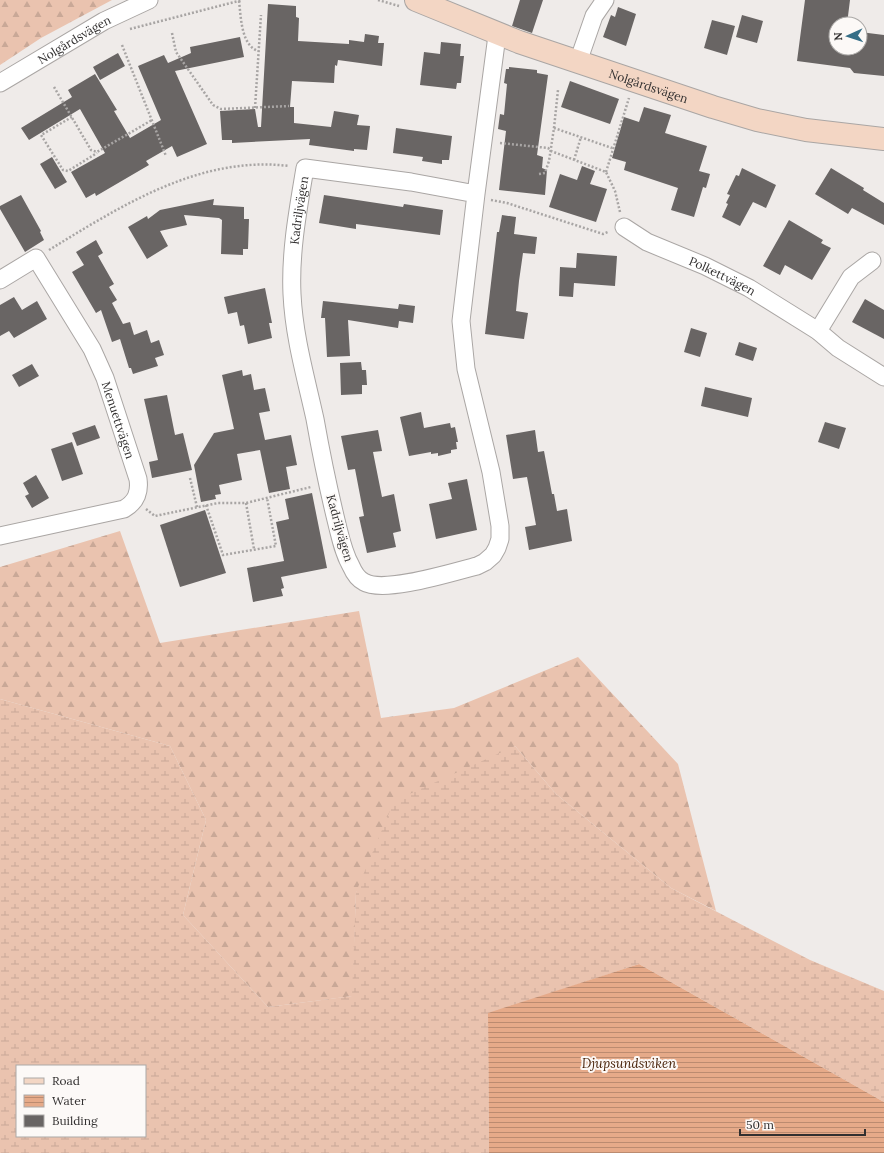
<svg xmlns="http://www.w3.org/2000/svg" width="884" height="1153" font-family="Lora,serif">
	<defs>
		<pattern id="forest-firs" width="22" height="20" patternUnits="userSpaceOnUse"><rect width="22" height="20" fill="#eac3af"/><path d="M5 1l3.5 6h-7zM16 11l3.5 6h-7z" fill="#c9a897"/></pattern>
		<pattern id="wetland-marsh" width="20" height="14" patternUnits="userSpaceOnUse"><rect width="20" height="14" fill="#eac3af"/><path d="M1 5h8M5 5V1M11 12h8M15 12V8" fill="none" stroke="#c9a897"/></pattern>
		<pattern id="water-rules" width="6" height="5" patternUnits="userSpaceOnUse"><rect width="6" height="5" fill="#e6aa89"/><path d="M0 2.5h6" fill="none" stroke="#bb8b70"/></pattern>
	</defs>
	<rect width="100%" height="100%" fill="#efebe9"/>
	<!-- forest -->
	<g fill="url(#forest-firs)">
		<path d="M0,0H112L41,38L0,65Z"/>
		<path d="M120,531L160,643L359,611L381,718L454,708L578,657L678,764L716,911L671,888L556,794L515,746L356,892L353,996L268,1007L183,915L206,820L170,746L0,699V567Z"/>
	</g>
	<!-- wetland -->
	<path fill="url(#wetland-marsh)" fill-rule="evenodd" d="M0,699L170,746L206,820L183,915L268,1007L352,996L356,892L394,801L515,746L556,794L671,888L810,960L884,991V1102L639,964L488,1014L489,1153H0ZM17,1066H145V1136H17Z"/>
	<!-- water -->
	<path fill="url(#water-rules)" d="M639,964L884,1102V1153H489L488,1013Z"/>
	<!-- building -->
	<g fill="#696564">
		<path d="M520,0H543L532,33L512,26Z"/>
		<path d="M805,0H850L847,24H836V48H860V32L884,35V76L854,73L850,68L797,61Z"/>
		<path d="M268,4L296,6V17L299,18L298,41L349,44V40L364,42L365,34L379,36L378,43H384L382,66L338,60L337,66L335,65L334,83L292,81L290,107H294V123L331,127L334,111L359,115L357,125L370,126L367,150L354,149V151L309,145L310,139L232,143V140H222L220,111L255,109L258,127H261Z"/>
		<path d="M618,7L636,14L626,46L603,37L611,15L615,17Z"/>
		<path d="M742,15L763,21L757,43L736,37Z"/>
		<path d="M712,20L735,26L727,55L704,48Z"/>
		<path d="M240,37L244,57L175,71L207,144L177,157L172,146L146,161L149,165L96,196L95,193L86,198L71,172L105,153L80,109L29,140L21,128L72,97L68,90L95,74L117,110L114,111L130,138L161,120L138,66L164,55L168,63L191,53L190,47Z"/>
		<path d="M441,42L461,44L460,56H464L461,83H457L456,89L420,85L424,52L440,54Z"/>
		<path d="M118,53L125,66L100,80L93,67Z"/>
		<path d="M509,67L537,70V73L548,75L537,155L543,157L542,168L547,170L545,195L499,190L506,131L498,129L500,114L504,115L507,84L504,83L506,69H509Z"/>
		<path d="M570,81L619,99L610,124L561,107Z"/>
		<path d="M644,107L671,115L665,133L707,146L699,171L710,174L706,188L703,187L694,217L671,210L678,188L624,170L626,162L612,158L624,117L639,122Z"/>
		<path d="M396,128L452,136L449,160H442V164L422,161L423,157L393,153Z"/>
		<path d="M52,157L67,182L55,189L40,164Z"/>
		<path d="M582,166L595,171L590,184L607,189L596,222L549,207L560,174L577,180Z"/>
		<path d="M742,168L776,185L766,208L753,202L740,226L722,217L728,204L726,203L730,195L727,194L736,175L739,176Z"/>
		<path d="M831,168L864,188L863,190L884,203V225L852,208L848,214L815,194Z"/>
		<path d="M21,195L41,231L40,232L44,240L25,252L0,209V206Z"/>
		<path d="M324,195L403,207L404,204L443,210L440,235L356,224V229L319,223Z"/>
		<path d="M214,199L213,205L244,207V219H249L248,249H243V255L221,254L222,220L219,218L184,215L187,225L160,231L168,246L147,259L128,227L147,216L148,219L160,210Z"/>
		<path d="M502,215L516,217L514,234L537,237L535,254L523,253L519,281L516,311L528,313L524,339L485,334L497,232H499Z"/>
		<path d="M789,220L823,240L821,243L831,248L812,280L785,265L780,275L763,266Z"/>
		<path d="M96,240L103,253L98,256L114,284L109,287L117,300L112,303L123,324L130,322L134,335L147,330L151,343L159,340L164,355L155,358L158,366L133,374L131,368H129L120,339L112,342L101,310L96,313L72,272L84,265L76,252Z"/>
		<path d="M577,253L617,256L615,286L574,283L573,297L559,296L560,267L576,268Z"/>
		<path d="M265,288L272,323H269L272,338L248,344L244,325L240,326L237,312L228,314L224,297Z"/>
		<path d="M14,297L22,310L37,301L47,319L14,338L9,331L0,336V305Z"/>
		<path d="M865,299L884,310V339L852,322Z"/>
		<path d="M323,301L398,309L399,304L415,306L413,323L399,321L398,328L348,320L350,356L327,357L325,318H321Z"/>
		<path d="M691,328L707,333L700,357L684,352Z"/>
		<path d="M739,342L757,348L753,361L735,355Z"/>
		<path d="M361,362L362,370H366L367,385H362V394L341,395L340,363Z"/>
		<path d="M32,364L39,376L19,387L12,375Z"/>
		<path d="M242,370L243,376L251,374L254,390L265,388L270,411L259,413L265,440L291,435L297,465L286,467L290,489L269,493L260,450L237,454L242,480L219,485L221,494L215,495L216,499L201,502L194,465L214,433L234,429L222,375Z"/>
		<path d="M705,387L752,398L748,417L701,406Z"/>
		<path d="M167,395L175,435L183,433L192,470L152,478L149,462L158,460L144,399Z"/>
		<path d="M421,412L424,428L450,423L451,428L455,427L458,442H456L457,449L451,450V453L438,456V453L431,454V452L409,456L400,417Z"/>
		<path d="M825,422L846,428L839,449L818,442Z"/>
		<path d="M95,425L100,438L77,446L72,433Z"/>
		<path d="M378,430L382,451L373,452L382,497L394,494L401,531L393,533L396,547L367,553L359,517L364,516L355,469L348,470L341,436Z"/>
		<path d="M535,430L538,452L544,451L552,494H554L557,511L567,509L572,541L529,550L525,527L536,525L527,477L513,479L506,435Z"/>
		<path d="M72,442L83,474L62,481L51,449Z"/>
		<path d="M36,475L49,498L32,508L25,496L29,494L23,483Z"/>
		<path d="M467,479L477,530L436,539L429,504L452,499L448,483Z"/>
		<path d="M312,493L327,568L281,577L284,588L281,589L283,596L253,602L247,568L284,561L276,522L289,519L285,499Z"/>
		<path d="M205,510L226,573L180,587L160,525Z"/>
	</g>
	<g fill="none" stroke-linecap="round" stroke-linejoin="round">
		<!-- street casing -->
		<g stroke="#aaa6a4" stroke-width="19">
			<g id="street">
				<path d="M578,62L594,16L605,0"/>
				<path id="s1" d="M0,83L104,21L149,0"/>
				<path id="s2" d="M476,194L461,321L466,369L491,472L500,526V539L497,548L493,555L485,562L477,566C453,572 384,594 364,582C358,579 354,573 351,566C343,552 340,536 336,520C328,487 321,453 315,419C306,378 294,337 292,294C290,252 298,210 305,168L411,182L476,194L496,43L499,34"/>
				<path id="s3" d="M624,227L647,242L705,266L749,288L818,331L838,348L884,377"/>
				<path id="s4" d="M0,280L36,258L92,349L105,378L138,479C140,493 136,502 124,509L0,536"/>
				<path d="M818,331L851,277L872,261"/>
			</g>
		</g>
		<!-- secondary casing -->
		<g stroke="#aaa6a4" stroke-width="24">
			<g id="secondary">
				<path id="s5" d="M416,0L519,42L713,107L757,120L806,130L884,139"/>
			</g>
		</g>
		<!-- path -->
		<g stroke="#a8a5a4" stroke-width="2.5" stroke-dasharray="2 2" stroke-linecap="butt">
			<path d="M378,0L399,6"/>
			<path d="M239,1C241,17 241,45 258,51"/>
			<path d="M130,29L242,0"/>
			<path d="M172,33L176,52L213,105L221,109L289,106"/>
			<path d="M122,45L166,156"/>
			<path d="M54,87L91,150L97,152L152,120"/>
			<path d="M255,108L261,15"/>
			<path d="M72,117L41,135L63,170L68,171L97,153"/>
			<path d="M554,128L558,90"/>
			<path d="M500,143L548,148L551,151L606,172L615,191L620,212"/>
			<path d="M574,160L581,137"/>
			<path d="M606,172L629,98"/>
			<path d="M539,174L545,173L549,161L554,128L612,148"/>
			<path d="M491,200L507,203L603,234L608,232"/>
			<path d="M49,250C121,206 200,155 289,166"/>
			<path d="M190,478L197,507"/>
			<path d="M246,503L254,549"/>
			<path d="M206,505L223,555L276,546L267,498"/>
			<path d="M146,509L155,516L218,503H246L311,487"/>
		</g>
		<!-- street -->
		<use href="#street" stroke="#fff" stroke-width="17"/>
		<!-- secondary -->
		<use href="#secondary" stroke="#f3d6c4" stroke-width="22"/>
	</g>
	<g text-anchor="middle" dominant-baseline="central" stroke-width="4" stroke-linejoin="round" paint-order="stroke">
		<!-- street labels -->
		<g font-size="12" fill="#323030" stroke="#fcf9f7">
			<text stroke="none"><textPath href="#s1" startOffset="86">Nolgårdsvägen</textPath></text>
			<text stroke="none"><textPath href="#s5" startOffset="248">Nolgårdsvägen</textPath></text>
			<text stroke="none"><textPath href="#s2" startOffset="887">Kadriljvägen</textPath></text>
			<text stroke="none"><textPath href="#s3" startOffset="110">Polkettvägen</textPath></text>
			<text stroke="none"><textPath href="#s4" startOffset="225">Menuettvägen</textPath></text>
			<text transform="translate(340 528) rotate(74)">Kadriljvägen</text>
		</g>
		<!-- water labels -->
		<g font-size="13" font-style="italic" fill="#49230a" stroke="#fcf9f7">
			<text x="629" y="1063">Djupsundsviken</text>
		</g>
	</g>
	<!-- legend -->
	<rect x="16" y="1065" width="130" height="72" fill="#fcf9f7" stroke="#aba9a7"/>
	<rect x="24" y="1078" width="20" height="6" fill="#f3d6c4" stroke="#aba9a7"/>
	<text x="52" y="1085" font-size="12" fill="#323030">Road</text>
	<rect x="24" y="1095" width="20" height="12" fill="url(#water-rules)" stroke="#aba9a7"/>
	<text x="52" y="1105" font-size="12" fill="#323030">Water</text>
	<rect x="24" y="1115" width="20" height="12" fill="#696564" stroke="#aba9a7"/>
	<text x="52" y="1125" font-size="12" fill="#323030">Building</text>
	<!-- north arrow -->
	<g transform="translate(848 36) rotate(267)"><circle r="19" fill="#fcf9f7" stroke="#aba9a7"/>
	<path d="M0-3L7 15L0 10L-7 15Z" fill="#356e87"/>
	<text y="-6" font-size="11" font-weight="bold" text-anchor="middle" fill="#323030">N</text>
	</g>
	<!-- scale -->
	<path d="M740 1129v6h125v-6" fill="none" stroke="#323030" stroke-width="2"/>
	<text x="746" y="1129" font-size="12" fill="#323030" stroke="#fcf9f7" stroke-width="3" paint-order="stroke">50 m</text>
</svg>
